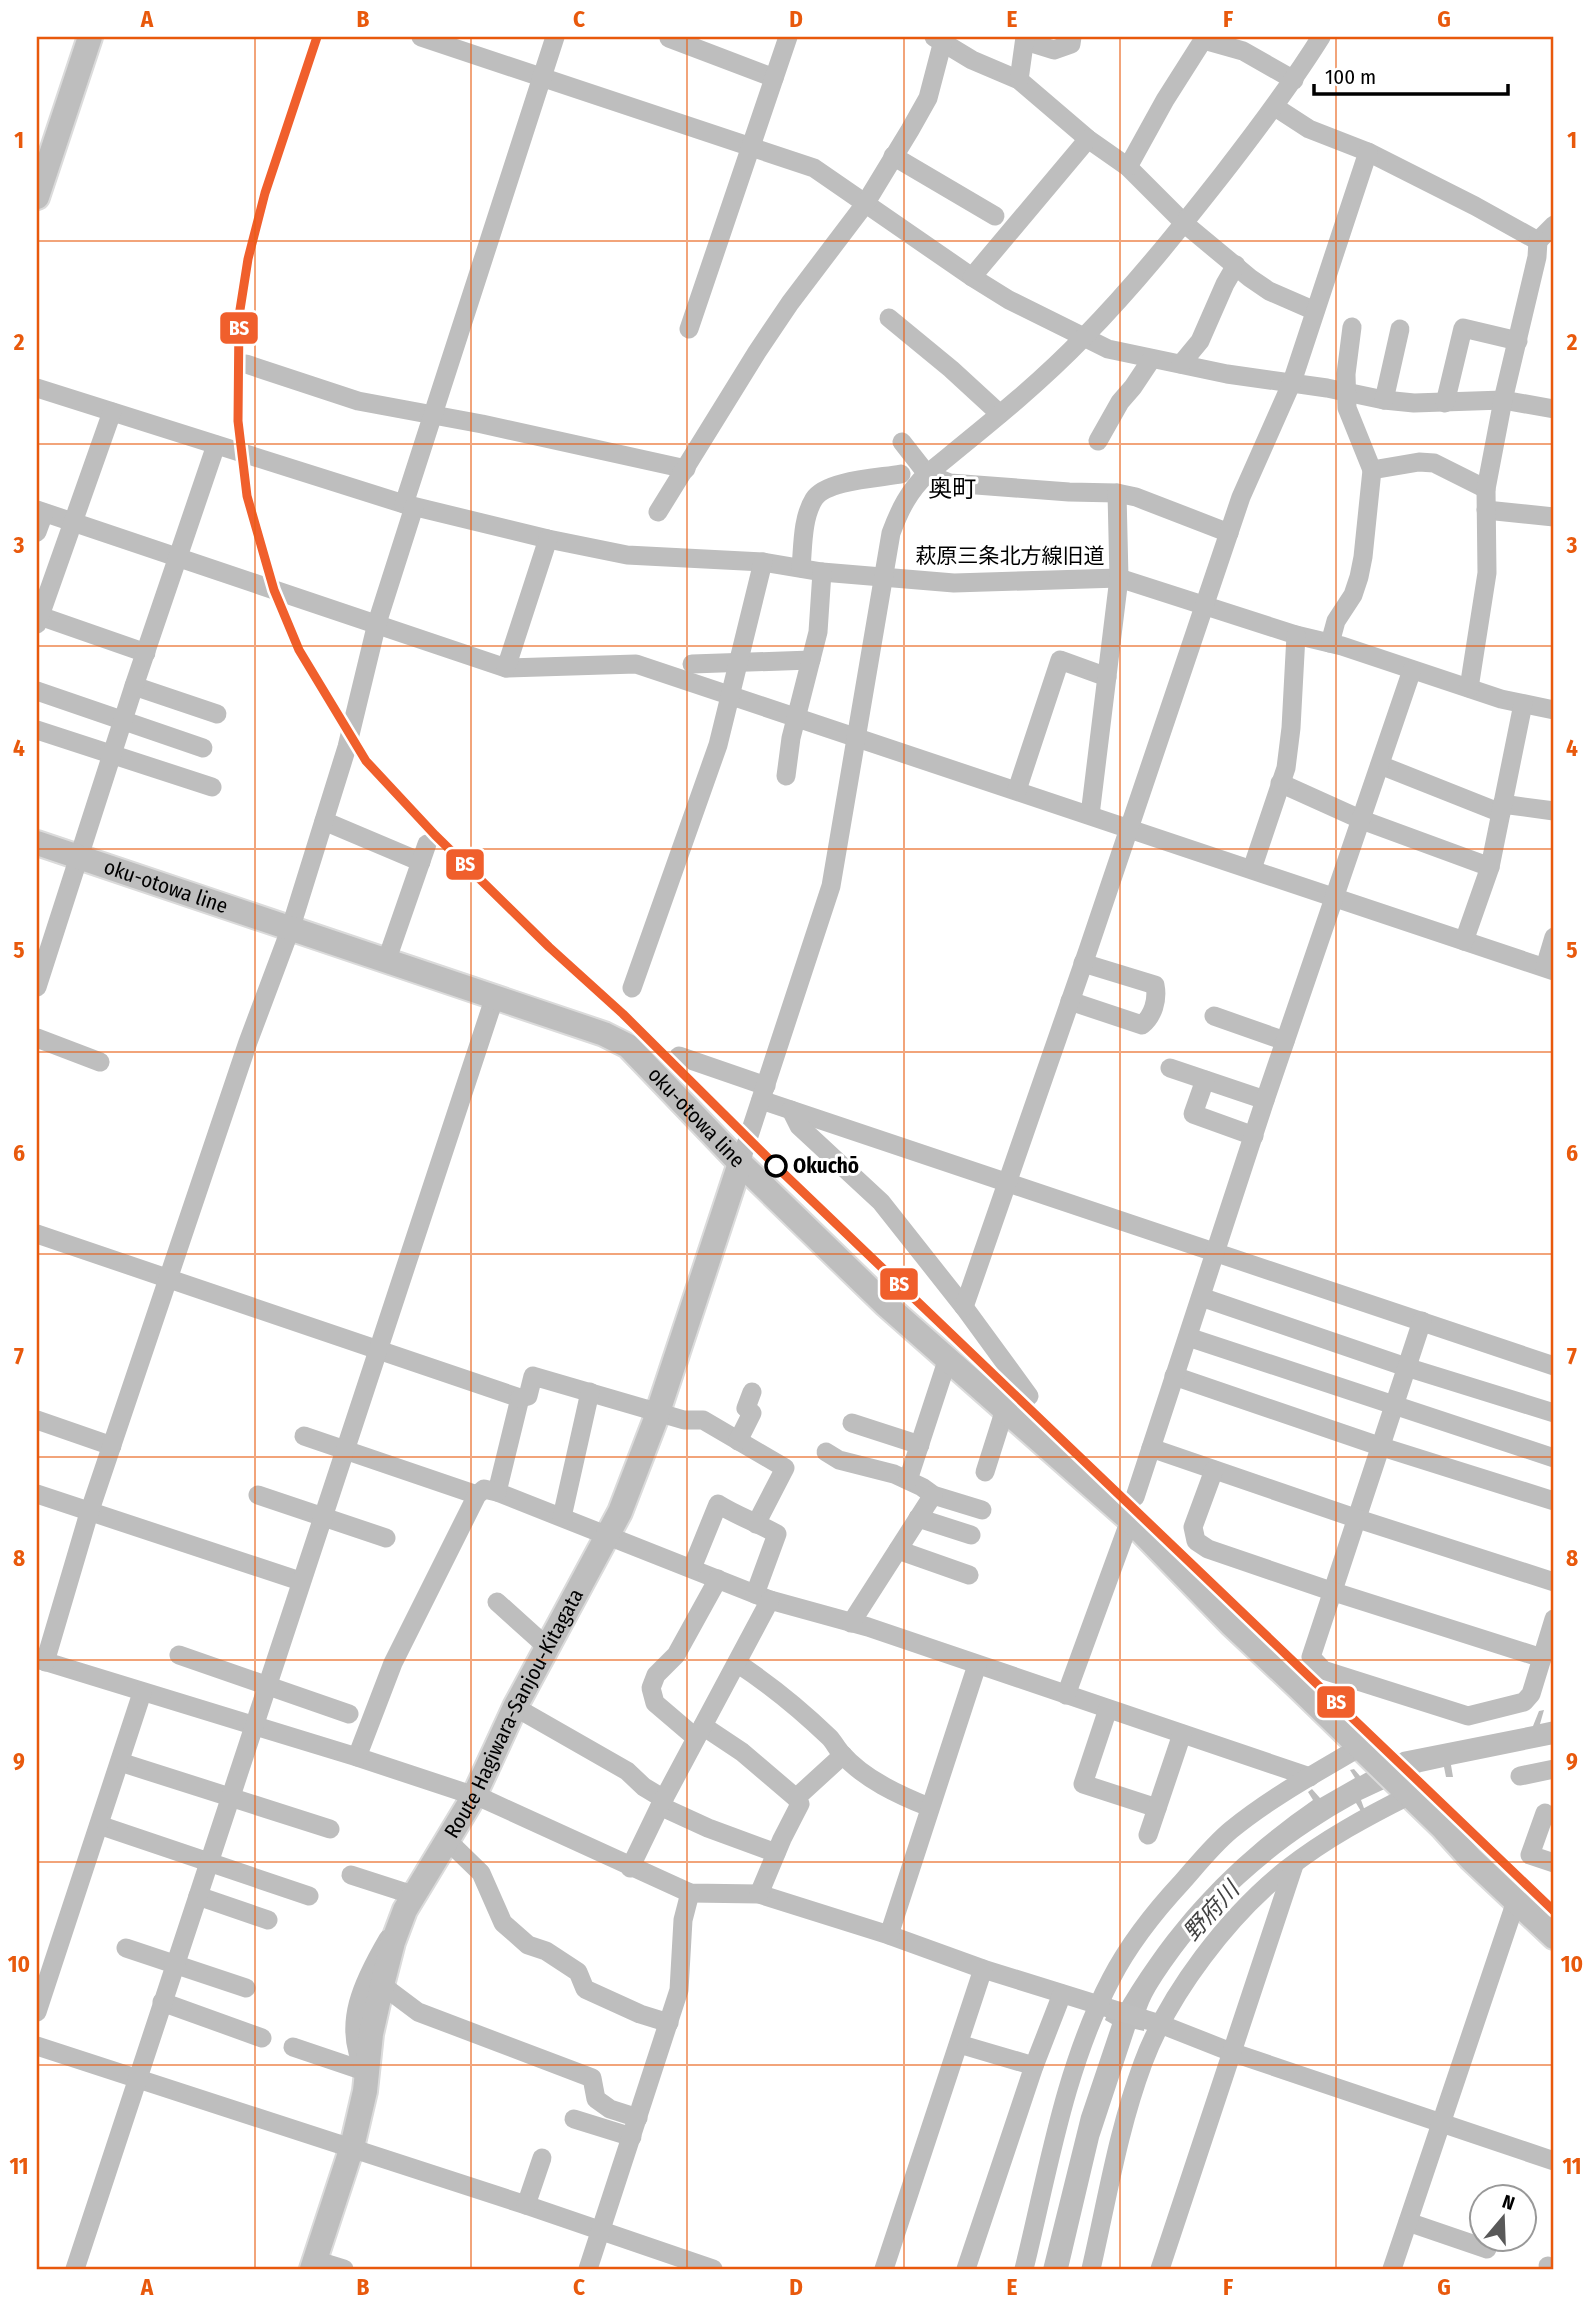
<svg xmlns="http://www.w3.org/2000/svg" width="1591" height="2306" font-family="'Fira Sans Condensed','Noto Sans JP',sans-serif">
	<rect width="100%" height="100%" fill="#fff"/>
	<!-- water -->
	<path fill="#bdbdbd" d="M1544,1710L1540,1724L1554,1721V1744L1451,1765L1453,1777H1446L1444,1767L1421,1772L1361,1800L1365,1811L1362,1813L1356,1803C1282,1844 1218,1898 1170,1968C1161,1981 1148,2000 1145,2015C1144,2020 1145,2026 1144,2031L1135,2029L1099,2138L1068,2269H1043L1081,2116L1112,2024L1105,2020L1106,2017L1116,2013C1168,1923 1228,1859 1313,1800L1308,1792L1312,1789L1320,1798L1355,1778L1350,1770L1354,1769L1360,1776L1402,1752L1533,1726L1539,1711Z"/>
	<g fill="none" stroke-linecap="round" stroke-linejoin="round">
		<!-- major casing -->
		<g stroke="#dbdbdb" stroke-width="28">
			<g id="major">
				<path d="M37,197L90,37"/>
				<path id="s1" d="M37,843L604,1034L628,1046L740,1163L885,1304L1130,1520L1231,1624L1297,1686L1443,1828L1471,1859L1554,1937"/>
				<path id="s2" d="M312,2269L352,2147L365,2091L371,2034L382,1985L393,1942L405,1910L474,1796L515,1707L620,1512L655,1421L740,1163"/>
			</g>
		</g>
		<!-- minor -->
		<g stroke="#bebebe" stroke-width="19">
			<path d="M421,37L814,168L972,277L1009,300L1108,349L1227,374L1327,388L1384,400L1414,403L1503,400L1554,409"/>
			<path d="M934,37L972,60L1019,80L1088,139L1128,167L1185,224L1250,278L1269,291L1315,311"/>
			<path d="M669,38L774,78"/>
			<path d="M1204,40L1243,51L1294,80"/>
			<path d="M1025,41L1054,50L1071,44L1072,37"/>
			<path d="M1019,80L1025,37"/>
			<path d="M1275,107L1309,129L1368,152L1475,206L1538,241L1554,225"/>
			<path d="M893,156L995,216"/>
			<path d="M1128,167L1165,100L1205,37"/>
			<path d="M972,277L1088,139"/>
			<path d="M889,318L951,369L1000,414"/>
			<path d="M1352,327L1346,374L1347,408L1372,470L1419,462L1434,463L1486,489"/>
			<path d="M689,329L788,37"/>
			<path d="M246,364L358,401L482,424L686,469"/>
			<path d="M1181,364L1200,341L1225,284L1236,265"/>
			<path d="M37,388L404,504L548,539L627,555L763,562L822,572L954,583L1119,578L1296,635L1342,646L1501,699L1554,710"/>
			<path d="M1384,400L1400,329"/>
			<path d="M1445,403L1463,328L1518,341"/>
			<path d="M1098,441L1120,402L1133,387L1151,360"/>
			<path d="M902,442L927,474L950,483L1069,492L1117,493L1136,497L1229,533"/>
			<path d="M404,504L555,37"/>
			<path d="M37,510L506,668L636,664L1554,971"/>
			<path d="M1486,510L1554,517"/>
			<path d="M658,512L757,352L790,303L865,204L910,130L928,98L944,37"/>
			<path d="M37,532L44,513"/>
			<path d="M801,568C803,547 802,518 814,499C826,480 880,478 901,474"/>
			<path d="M37,615L146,653"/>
			<path d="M37,624L112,412"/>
			<path d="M1330,643L1336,621L1353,595L1359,577L1363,557L1372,470"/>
			<path d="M692,664L811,660"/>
			<path d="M506,668L548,539"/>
			<path d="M134,686L217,714"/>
			<path d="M1469,688L1487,573L1486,489L1503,400L1537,257L1538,241"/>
			<path d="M37,691L203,748"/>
			<path d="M37,730L212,787"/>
			<path d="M1380,765L1501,813"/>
			<path d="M786,776L791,738L818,632L822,572"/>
			<path d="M1280,783L1362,820L1490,867"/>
			<path d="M1017,790L1060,660L1107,677"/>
			<path d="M1502,804L1554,811"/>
			<path d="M1090,815L1119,578L1117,493"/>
			<path d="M324,821L421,862"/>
			<path d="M1252,869L1286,768L1291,728L1296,635"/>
			<path d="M1464,941L1490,867L1523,704"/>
			<path d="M386,962L427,844"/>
			<path d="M1545,967L1554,937"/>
			<path d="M37,987L134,686L216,445"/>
			<path d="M632,988L718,745L763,562"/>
			<path d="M1070,1001L1142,1025C1153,1016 1158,1000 1155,985L1083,963"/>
			<path d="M1214,1016L1285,1041"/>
			<path d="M37,1038L100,1062"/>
			<path d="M679,1056L766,1086"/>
			<path d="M1170,1068L1265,1100"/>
			<path d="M1205,1080L1193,1114L1254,1136"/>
			<path d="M761,1100L1554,1366"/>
			<path d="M791,1110L799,1126L881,1202L964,1307L1029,1396"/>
			<path d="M740,1163L831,886L891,533C900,509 909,491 927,474C981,430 1036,387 1084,337C1134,286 1178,231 1222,175C1257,130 1291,85 1321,37"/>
			<path d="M37,1234L520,1398L497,1492L770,1600L868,1627L1310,1777"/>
			<path d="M1201,1297L1406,1367L1554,1413"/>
			<path d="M964,1307L1088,950L1241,497L1292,382L1368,152"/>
			<path d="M1422,1321L1311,1657L1323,1670L1468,1716L1524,1702L1531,1694L1554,1619"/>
			<path d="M1188,1337L1554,1458"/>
			<path d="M1174,1376L1379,1446L1554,1501"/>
			<path d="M520,1398L528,1396L533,1376L684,1420H703L785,1468L756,1524"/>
			<path d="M37,1420L112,1446"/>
			<path d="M852,1423L920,1445"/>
			<path d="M304,1436L477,1495"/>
			<path d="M738,1441L752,1413L746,1408L752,1392"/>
			<path d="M1151,1448L1355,1518L1554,1582"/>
			<path d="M826,1452L839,1460L894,1474L922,1487L933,1495L982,1510"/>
			<path d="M1214,1470L1193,1527L1196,1541L1208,1549L1331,1591L1542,1658"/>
			<path d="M985,1472L1005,1409"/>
			<path d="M908,1480L948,1358"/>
			<path d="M497,1492L484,1489L477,1495L393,1663L357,1757L484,1799L690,1893L759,1894L889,1935L983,1969L1160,2024L1231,2052L1554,2161"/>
			<path d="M37,1494L300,1581"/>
			<path d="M258,1495L386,1538"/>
			<path d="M1135,1497L1265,1100L1412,670"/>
			<path d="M562,1517L590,1392"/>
			<path d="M918,1518L971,1535"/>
			<path d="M898,1550L969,1575"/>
			<path d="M692,1568L718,1504C737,1516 758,1523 777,1534L755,1594"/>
			<path d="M497,1602L547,1647"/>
			<path d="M851,1623L933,1495"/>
			<path d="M179,1655L349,1714"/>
			<path d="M37,1659L357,1757"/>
			<path d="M45,1662L89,1513L248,1042L290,930L347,747L377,623L414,507"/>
			<path d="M737,1663C769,1684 801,1710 829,1737C834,1742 837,1749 842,1754C864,1779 899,1795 929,1807"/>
			<path d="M1066,1695L1130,1520"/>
			<path d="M515,1707L627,1771L644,1787L664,1799"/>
			<path d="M1108,1709L1083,1784L1157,1808"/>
			<path d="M703,1726L742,1752L796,1798L843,1755"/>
			<path d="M696,1738L655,1703L651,1688L656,1675L676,1655L718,1579"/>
			<path d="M120,1762L330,1829"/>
			<path d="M1520,1776L1554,1769"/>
			<path d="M660,1806L708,1828L776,1853"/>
			<path d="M1545,1813L1530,1855L1554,1863"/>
			<path d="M99,1825L309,1896"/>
			<path d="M1148,1835L1182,1734"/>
			<path d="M447,1840L481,1873L503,1923L528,1945L546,1951L578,1972L585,1989L640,2014L669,2023"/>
			<path d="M630,1868L660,1806L770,1600"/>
			<path d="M351,1875L413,1895"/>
			<path d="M759,1894L782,1839L800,1804L796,1798"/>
			<path d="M198,1896L268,1920"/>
			<path d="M889,1935L977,1665"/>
			<path d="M126,1948L246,1988"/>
			<path d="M382,1985L418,2012L592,2078L596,2099L610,2109L638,2118"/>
			<path d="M162,2002L262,2038"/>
			<path d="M37,2012L142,1693"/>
			<path d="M959,2044L1034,2066"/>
			<path d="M37,2046L526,2205L713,2269"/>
			<path d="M293,2047L367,2072"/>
			<path d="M366,2071C340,2026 364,1980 388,1939"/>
			<path d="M574,2119L632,2137"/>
			<path d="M526,2205L542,2158"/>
			<path d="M1408,2222L1487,2249"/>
			<path d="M315,2260L344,2269"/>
			<path d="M1548,2266L1550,2269"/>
			<path d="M75,2269L494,999"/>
			<path d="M588,2269L679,1990L683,1920L690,1893"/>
			<path d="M884,2269L983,1969"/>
			<path d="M966,2269L1034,2066L1062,1994"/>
			<path d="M1024,2269C1048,2172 1064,2069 1111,1979C1129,1944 1156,1910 1183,1881C1198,1864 1213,1845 1231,1830C1270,1798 1316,1773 1360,1747"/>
			<path d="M1091,2269C1107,2200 1118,2130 1143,2063C1169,1993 1229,1915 1287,1869C1325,1839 1368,1816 1410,1795"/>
			<path d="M1160,2269L1294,1865"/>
			<path d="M1392,2269L1516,1901"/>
		</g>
		<!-- major -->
		<use href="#major" stroke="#bebebe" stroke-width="24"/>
		<!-- rail-1 casing -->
		<g stroke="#fff" stroke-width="14">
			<path id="rail-1" d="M317,37L265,193L248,259L239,316L238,421L247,496L274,590L299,650L366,761L435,835L549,947L623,1014L781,1171L1554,1911"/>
		</g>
		<!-- rail-1 -->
		<use href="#rail-1" stroke="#f05f2c" stroke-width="9"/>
	</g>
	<!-- grid -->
	<path fill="none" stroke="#e8590c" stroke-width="2" stroke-opacity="0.55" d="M255,37V2269M471,37V2269M687,37V2269M904,37V2269M1120,37V2269M1336,37V2269M37,241H1554M37,444H1554M37,646H1554M37,849H1554M37,1052H1554M37,1254H1554M37,1457H1554M37,1660H1554M37,1862H1554M37,2065H1554"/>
	<!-- markers -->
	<circle fill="#fff" stroke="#000" stroke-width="3.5" cx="776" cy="1166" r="10"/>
	<g text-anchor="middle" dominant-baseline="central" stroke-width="6" stroke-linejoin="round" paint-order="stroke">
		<!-- street labels -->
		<g font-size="21" fill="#000" stroke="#fff">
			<text x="1010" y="556">萩原三条北方線旧道</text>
			<text stroke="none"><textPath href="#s1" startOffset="136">oku-otowa line</textPath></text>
			<text stroke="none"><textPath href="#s1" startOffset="724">oku-otowa line</textPath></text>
			<text stroke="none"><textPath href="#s2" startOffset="597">Route Hagiwara-Sanjou-Kitagata</textPath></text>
		</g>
		<!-- stop labels -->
		<g font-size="21" font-weight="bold" fill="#000" stroke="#fff" text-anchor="start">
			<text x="793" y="1166">Okuchō</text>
		</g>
		<!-- water labels -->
		<g font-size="23" font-style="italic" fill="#424242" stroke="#fff">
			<text transform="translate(1211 1911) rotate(-48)">野府川</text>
		</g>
		<!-- quarter labels -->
		<g font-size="24" fill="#000" stroke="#fff">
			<text x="952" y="489">奥町</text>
		</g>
	</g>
	<g stroke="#fff" stroke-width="2.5">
		<rect x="219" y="311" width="40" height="34" rx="7" fill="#f05f2c"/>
		<rect x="445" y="848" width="40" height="33" rx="7" fill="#f05f2c"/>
		<rect x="879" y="1267" width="40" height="34" rx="7" fill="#f05f2c"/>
		<rect x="1316" y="1685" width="40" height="34" rx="7" fill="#f05f2c"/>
	</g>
	<g font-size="19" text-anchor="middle" font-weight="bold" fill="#fff">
		<text x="239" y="335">BS</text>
		<text x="465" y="871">BS</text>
		<text x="899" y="1291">BS</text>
		<text x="1336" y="1709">BS</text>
	</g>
	<!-- border -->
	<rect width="1591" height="2306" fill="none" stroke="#ffffff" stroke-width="77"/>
	<!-- north arrow -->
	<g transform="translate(1503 2218) rotate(19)"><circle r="33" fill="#ffffff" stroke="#999999" stroke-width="2"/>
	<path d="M0-5L12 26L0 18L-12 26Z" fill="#595959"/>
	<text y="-10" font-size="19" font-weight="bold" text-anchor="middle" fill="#000000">N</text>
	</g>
	<!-- scale -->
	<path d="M1314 84v10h194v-10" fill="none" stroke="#000000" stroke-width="3.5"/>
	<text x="1325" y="84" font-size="21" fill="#000000" stroke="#ffffff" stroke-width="5" paint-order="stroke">100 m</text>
	<rect x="38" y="38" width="1514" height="2230" fill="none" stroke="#e8590c" stroke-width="2.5"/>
	<g font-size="23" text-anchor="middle" font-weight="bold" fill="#e8590c">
		<text x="147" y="27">A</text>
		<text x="363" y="27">B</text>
		<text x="579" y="27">C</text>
		<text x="796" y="27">D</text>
		<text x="1012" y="27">E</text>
		<text x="1228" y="27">F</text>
		<text x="1444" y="27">G</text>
		<text x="19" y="148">1</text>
		<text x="1572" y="148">1</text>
		<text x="19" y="350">2</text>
		<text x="1572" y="350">2</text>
		<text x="19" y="553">3</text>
		<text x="1572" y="553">3</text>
		<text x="19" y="756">4</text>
		<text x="1572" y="756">4</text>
		<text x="19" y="958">5</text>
		<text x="1572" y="958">5</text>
		<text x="19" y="1161">6</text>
		<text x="1572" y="1161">6</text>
		<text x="19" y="1364">7</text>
		<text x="1572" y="1364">7</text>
		<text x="19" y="1566">8</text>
		<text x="1572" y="1566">8</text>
		<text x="19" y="1769">9</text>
		<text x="1572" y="1769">9</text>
		<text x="19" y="1972">10</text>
		<text x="1572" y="1972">10</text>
		<text x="19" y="2174">11</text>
		<text x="1572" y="2174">11</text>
		<text x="147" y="2295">A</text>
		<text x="363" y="2295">B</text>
		<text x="579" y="2295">C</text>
		<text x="796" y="2295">D</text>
		<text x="1012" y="2295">E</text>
		<text x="1228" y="2295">F</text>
		<text x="1444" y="2295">G</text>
	</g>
</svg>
